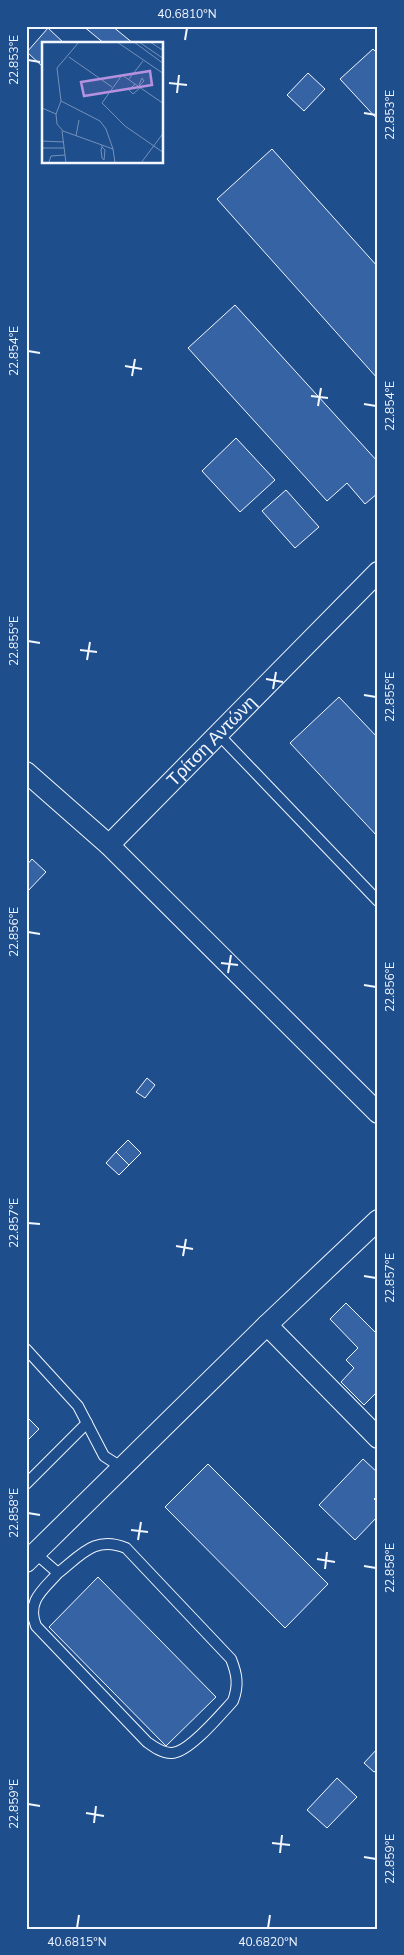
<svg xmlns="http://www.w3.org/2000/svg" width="404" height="1955" font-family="'Nunito Sans',sans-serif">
	<rect width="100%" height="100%" fill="#1f4e8c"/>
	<!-- building -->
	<g fill="#3563a3" stroke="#f2f6ff">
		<path d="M83,26H112L134,44H105Z"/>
		<path d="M48,28L65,44H44V68L27,52Z"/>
		<path d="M373,49L378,54V120L340,79Z"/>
		<path d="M308,73L325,89L304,111L287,95Z"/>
		<path d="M272,149L378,267V379L217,199Z"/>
		<path d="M235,305L378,462V493L365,504L347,483L327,501L188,348Z"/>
		<path d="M236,438L275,480L240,512L202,471Z"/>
		<path d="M286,490L319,527L295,548L262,511Z"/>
		<path d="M339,697L378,738V837L290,743Z"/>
		<path d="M32,859L46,872L26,893V866Z"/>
		<path d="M147,1078L155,1085L145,1098L136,1092Z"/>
		<path d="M128,1140L141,1153L129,1165L116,1152Z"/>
		<path d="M116,1152L129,1165L119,1175L106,1163Z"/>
		<path d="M346,1303L378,1335V1391L364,1405L341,1382L354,1368L346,1360L358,1348L330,1319Z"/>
		<path d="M26,1416L39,1429L26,1442Z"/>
		<path d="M363,1459L378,1473V1495L374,1499L378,1503V1516L355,1540L319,1505Z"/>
		<path d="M208,1464L328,1584L285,1628L165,1507Z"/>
		<path d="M98,1577L216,1697L166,1746L49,1627Z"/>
		<path d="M378,1748V1769L374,1772L364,1763Z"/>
		<path d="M337,1778L357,1797L327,1828L307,1810Z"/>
	</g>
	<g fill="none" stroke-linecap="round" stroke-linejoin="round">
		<!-- service casing -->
		<g stroke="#f2f6ff" stroke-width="12">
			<g id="service">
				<path d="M219,735L378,901"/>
				<path d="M26,1349L78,1406L104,1456L121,1467"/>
				<path d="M26,1484L87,1423"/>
				<path d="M35,1553L58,1573C43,1590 26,1601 36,1626L147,1742C154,1747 162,1753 171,1753C188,1754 221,1714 233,1701C239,1685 237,1674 231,1659L126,1548C95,1535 81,1555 58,1573"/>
			</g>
		</g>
		<!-- minor casing -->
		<g stroke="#f2f6ff" stroke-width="22">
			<g id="minor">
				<path d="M26,772L109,845L378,1113"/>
				<path id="s1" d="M109,845L378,572"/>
				<path d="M267,1325L378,1438"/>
				<path d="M26,1562L267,1325L378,1220"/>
			</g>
		</g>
		<!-- service -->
		<use href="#service" stroke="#1f4e8c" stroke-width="10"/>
		<!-- minor -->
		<use href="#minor" stroke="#1f4e8c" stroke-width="20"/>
	</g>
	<!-- ticks -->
	<path fill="none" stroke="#f2f6ff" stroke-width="2" d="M185,40L187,28M28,60L40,62M169,83L187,85M177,93L179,75M364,113L376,115M28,351L40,353M125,366L142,369M132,376L135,359M311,396L328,398M364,404L376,406M318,406L321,388M28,641L40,643M80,650L97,652M87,660L90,642M266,679L283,682M273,689L276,672M364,695L376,697M28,932L40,934M221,963L238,965M228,973L231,955M364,985L376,987M28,1223L40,1224M176,1246L193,1249M183,1256L186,1239M364,1276L376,1278M28,1513L40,1515M131,1530L148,1532M138,1540L141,1522M317,1559L335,1562M364,1566L376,1568M325,1569L327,1552M28,1804L40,1806M86,1813L104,1816M94,1823L96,1806M272,1843L290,1845M280,1853L282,1835M364,1857L376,1859M77,1928L79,1915M268,1928L270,1915"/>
	<g text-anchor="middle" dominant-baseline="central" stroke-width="4" stroke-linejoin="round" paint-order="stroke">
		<!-- street labels -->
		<g font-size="18" fill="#f2f6ff" stroke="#1f4e8c">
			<text stroke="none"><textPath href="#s1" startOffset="146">Τρίτση Αντώνη</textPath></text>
		</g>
	</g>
	<!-- overview -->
	<g transform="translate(42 42)">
		<rect width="121" height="121" fill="#1f4e8c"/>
		<path fill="none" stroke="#7391ba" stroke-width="1" d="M75,0L122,32M92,0L122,22M97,0L122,17M108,0L122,9M27,15L70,45M87,37L101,19M93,42L87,48L91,52L98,46M97,43L100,36L102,39L97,44M19,59L58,79L64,87L71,107M122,62L80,33L60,61L83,84L122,111M0,66L14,72L15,82L21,89L71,107L73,121M14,72L19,59L15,26L37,0M20,89L24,121M34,94L37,78M0,99L22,100M60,105L63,108L62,118L60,116L59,108L60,105V103M0,106H22M7,120L9,114L23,113M99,121L122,90"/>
		<path fill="#b691df" fill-opacity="0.15" stroke="#b691df" stroke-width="2.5" d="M108,29L110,43L42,54L39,40Z"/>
		<rect width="121" height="121" fill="none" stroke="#f2f6ff" stroke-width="2.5"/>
	</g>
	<!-- border -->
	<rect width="404" height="1955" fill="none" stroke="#1f4e8c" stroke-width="55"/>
	<rect x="28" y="28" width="348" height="1900" fill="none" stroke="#f2f6ff" stroke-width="2"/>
	<g font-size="12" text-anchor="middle" fill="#f2f6ff">
		<text x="187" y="18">40.6810°N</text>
		<text transform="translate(14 60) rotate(-90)" y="4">22.853°E</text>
		<text transform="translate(390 115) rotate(-90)" y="4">22.853°E</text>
		<text transform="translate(14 351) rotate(-90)" y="4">22.854°E</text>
		<text transform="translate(390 406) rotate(-90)" y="4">22.854°E</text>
		<text transform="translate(14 641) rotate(-90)" y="4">22.855°E</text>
		<text transform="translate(390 697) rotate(-90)" y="4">22.855°E</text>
		<text transform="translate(14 932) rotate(-90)" y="4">22.856°E</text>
		<text transform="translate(390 987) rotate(-90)" y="4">22.856°E</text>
		<text transform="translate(14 1223) rotate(-90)" y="4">22.857°E</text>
		<text transform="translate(390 1278) rotate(-90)" y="4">22.857°E</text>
		<text transform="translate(14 1513) rotate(-90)" y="4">22.858°E</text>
		<text transform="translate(390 1568) rotate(-90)" y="4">22.858°E</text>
		<text transform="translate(14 1804) rotate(-90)" y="4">22.859°E</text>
		<text transform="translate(390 1859) rotate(-90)" y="4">22.859°E</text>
		<text x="77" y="1946">40.6815°N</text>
		<text x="268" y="1946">40.6820°N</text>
	</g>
</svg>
